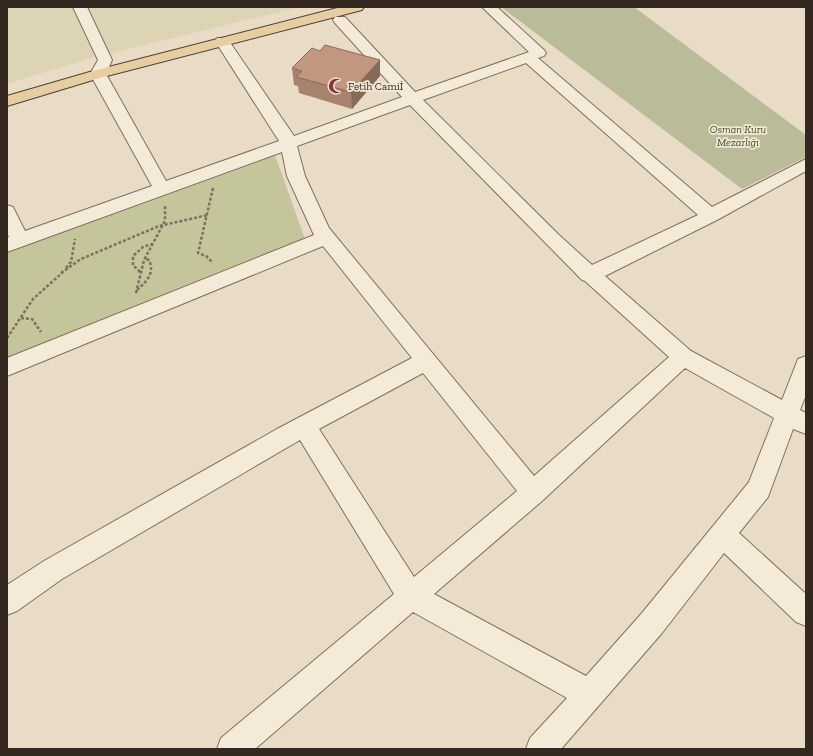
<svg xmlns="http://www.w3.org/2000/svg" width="813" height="756" font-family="'Zilla Slab',serif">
	<rect width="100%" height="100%" fill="#e9dcc6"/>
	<!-- farmland -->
	<path fill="#ddd4b4" d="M7,7H300L92,58L7,84Z"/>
	<!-- green -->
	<path fill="#c4c59b" d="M275,155L306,242L7,365V245L196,177Z"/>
	<!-- cemetery -->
	<path fill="#babb99" d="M501,7H634L806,135V157L742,189Z"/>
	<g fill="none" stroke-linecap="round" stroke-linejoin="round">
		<!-- minor casing -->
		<g stroke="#826e5e" stroke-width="2">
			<path id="minor" d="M73,7H87L112,60L106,74L166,181L279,141L215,41L217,38H227L294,136L402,97L335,23L333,20L335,17H345L415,92L529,52L482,7H497L544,50L546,53L544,56L538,58L712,207L806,159V171L717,220L605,276L691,351L782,400L798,359L806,356V395L800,410L806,413V434L793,429L768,497L739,533L806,594V626L796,622L724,553L662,633L561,749H526L530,738L567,698L413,612L255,749H217L221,738L394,594L300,440L62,579L17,611L7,615V585L44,561L277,429L412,358L323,246L7,376V358L314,235L287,176L282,152L7,252V238L9,237L7,233V205L13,207L25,231L152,186L90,74L98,60ZM526,63L698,215L592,265L559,235L423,100ZM410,105L582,280L585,281L669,357L534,476L329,228L305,176L297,146ZM685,368L774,418L749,482L642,613L586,676L434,594L542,501ZM423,373L517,491L414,577L319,429Z"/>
		</g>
		<!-- major casing -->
		<g stroke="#503e31" stroke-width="2">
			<path id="major" d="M341,7H364L362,10L103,77L7,106V96L93,71Z"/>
		</g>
		<!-- path -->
		<g stroke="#826e5e" stroke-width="2.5" stroke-dasharray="3 2" stroke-linecap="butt">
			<path d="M213,188L198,253L206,256L213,263"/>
			<path d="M66,268L71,262L75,239"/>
			<path d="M140,272L133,265V256L143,247L152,244"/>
			<path d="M61,273L81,259L159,226L208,215"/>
			<path d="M137,290C147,281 155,273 149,260L145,259"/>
			<path d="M136,293L144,260L165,221V206"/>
			<path d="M21,318L32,319L41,332"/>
			<path d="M7,338L33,299L63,272"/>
		</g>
		<!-- minor -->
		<use href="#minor" fill="#f4ead8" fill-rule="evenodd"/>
		<!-- major -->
		<use href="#major" fill="#e7cda2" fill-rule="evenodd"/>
	</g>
	<!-- wall -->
	<path fill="#a7826e" d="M320,51L380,60V76L352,109L299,93L298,86L294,85L292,68Z"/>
	<!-- shaded-wall -->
	<path fill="#886a5a" d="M380,60V76L352,109L351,92Z"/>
	<!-- building -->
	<path fill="#c29780" stroke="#886a5a" d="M325,45L380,60L351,92L296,77L302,71L292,68L312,48L320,51Z"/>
	<!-- icons -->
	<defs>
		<g id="mosque-bare" transform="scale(1.2)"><path d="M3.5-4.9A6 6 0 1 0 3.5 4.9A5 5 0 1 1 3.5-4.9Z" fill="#8a353c" stroke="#f1e7d5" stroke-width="2.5" paint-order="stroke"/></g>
	</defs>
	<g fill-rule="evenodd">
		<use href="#mosque-bare" x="336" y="86"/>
	</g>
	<g text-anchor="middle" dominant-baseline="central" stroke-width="3.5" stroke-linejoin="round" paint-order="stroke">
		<!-- far-poi labels -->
		<g font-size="11" fill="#342820" stroke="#f1e7d5" text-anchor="start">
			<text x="348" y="86">Fetih Camiİ</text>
		</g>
		<!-- far-park labels -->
		<g font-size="11" font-style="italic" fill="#474e29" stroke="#f1e7d5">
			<text x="738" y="129">Osman Kuru<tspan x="738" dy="13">Mezarlığı</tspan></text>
		</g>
	</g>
	<!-- border -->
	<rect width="813" height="756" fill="none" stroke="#342820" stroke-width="16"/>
</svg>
